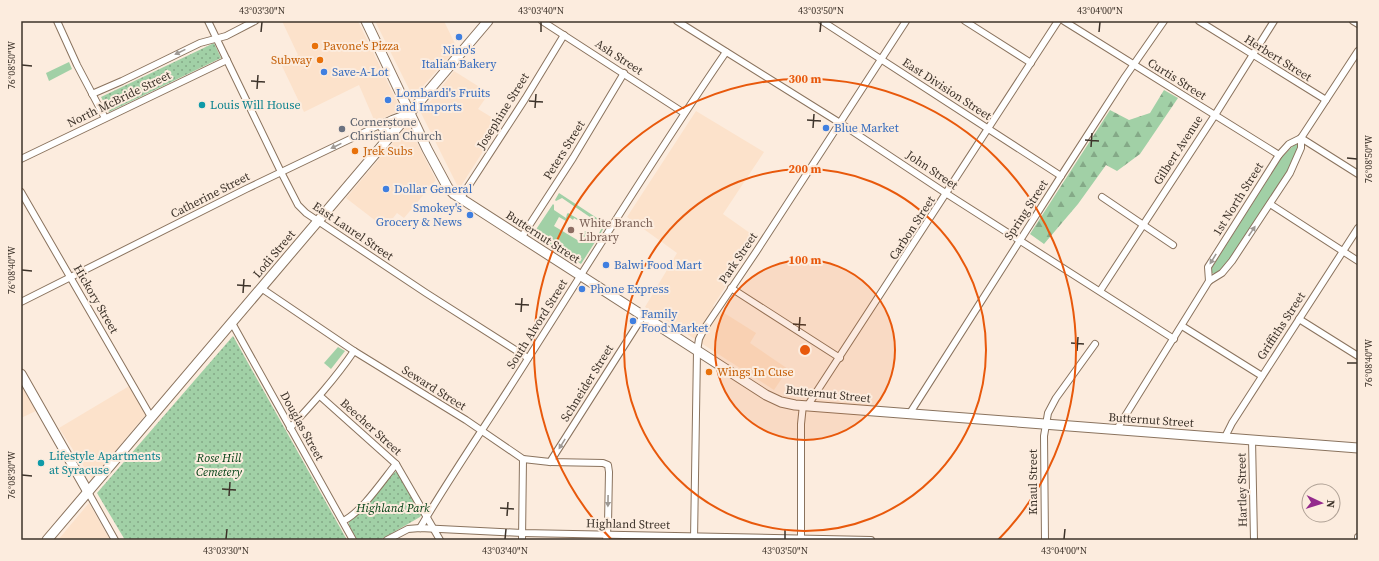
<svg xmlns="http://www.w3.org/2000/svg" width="1379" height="561" font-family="'Source Serif 4',serif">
	<defs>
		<pattern id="forest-firs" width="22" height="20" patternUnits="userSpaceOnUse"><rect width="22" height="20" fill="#a1d0a6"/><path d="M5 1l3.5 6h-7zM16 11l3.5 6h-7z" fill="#84a987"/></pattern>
		<pattern id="park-dots" width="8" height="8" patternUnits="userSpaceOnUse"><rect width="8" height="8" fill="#a1d0a6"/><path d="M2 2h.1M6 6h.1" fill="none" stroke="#84a987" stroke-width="1.8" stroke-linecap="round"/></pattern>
	</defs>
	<rect width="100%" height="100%" fill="#fcecde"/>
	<!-- built -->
	<g fill="#fce2cb">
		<path d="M282,21H358L401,110L375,122L359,85L304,112L281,64L298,55Z"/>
		<path d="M375,21H444L457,48L417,93L410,91Z"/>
		<path d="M454,71L489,93L478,109L501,123L461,186L457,185L421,113Z"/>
		<path d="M696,111L764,152L723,214L757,238L713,306L756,333L750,343L788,369L774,390L645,307L677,253L627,217Z"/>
		<path d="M408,125L436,180L404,218L397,213L385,228L346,198Z"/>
		<path d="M21,384L36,411L21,418Z"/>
		<path d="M131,385L146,414L92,479L59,428Z"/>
		<path d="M89,503L110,540H58Z"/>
	</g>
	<!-- green -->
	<g fill="#a1d0a6">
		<path d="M69,62L72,69L49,81L46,73Z"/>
		<path d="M1297,144L1299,146L1294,161C1282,180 1229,269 1215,274L1212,273L1211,269L1282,157L1294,145Z"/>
		<path d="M559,193L606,224L599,236L598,235L603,226L562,198L556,201L555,200Z"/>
		<path d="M553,204L554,205V210L566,218L567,214L568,213L580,220L579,221L574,218L573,220L569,217L566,221L559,217L554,226L579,241L585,231L597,239L581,264L533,234Z"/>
		<path d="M338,347L345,351L331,369L324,363Z"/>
	</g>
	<!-- forest -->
	<path fill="url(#forest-firs)" d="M1164,90L1178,98L1140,154L1117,171L1106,165L1078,204L1044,244L1030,234L1110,110L1129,120L1150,113Z"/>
	<!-- park -->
	<g fill="url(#park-dots)">
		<path d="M214,43L221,58L109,112L101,97Z"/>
		<path d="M233,336L347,540H125L97,493Z"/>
		<path d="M395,472H398L422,514L420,517L380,540H357L349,525V522Z"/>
	</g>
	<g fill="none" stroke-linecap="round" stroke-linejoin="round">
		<!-- street casing -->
		<g stroke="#8a735e" stroke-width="8">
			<g id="street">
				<path d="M57,21L77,65L105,118"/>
				<path d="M208,21L281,172L298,205L306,213L426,293L528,358"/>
				<path d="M542,21L684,113"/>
				<path d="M677,21L840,123L947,194L1174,339"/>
				<path d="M822,21L1061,176"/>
				<path d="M965,21L1031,63"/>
				<path d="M1064,21L1279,155"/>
				<path d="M1199,21L1326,100"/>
				<path d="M1353,21L1358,24"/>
				<path d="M92,94L122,81L200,43L226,36L255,21"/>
				<path d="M1301,138L1358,174"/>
				<path d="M21,159L227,60"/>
				<path d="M21,192L151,417"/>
				<path d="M1102,197L1173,245"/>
				<path d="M460,199L525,99L564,35"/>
				<path d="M1270,204L1358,261"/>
				<path d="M521,238L573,158L624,73"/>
				<path d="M1209,281L1208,267L1279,155L1289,144L1301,138L1358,51"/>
				<path d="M261,288L354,351L466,420L523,459L550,462L603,463L608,465L609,472L608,524L606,540"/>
				<path d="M731,288L840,358"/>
				<path d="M1100,291L1215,115L1274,21"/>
				<path d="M21,302L246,189L392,119L408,113"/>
				<path d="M1299,319L1358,356"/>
				<path d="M232,323L353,540"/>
				<path d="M1182,326L1262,376"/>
				<path d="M320,396L396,464L440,540"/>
				<path d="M808,405L1058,21"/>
				<path d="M910,413L1061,176L1125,77L1164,21"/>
				<path d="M290,428C313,403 335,379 354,351"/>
				<path d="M1117,429L1209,281L1222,273L1232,261L1290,173L1301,148V138"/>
				<path d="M1225,437L1232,423L1358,228"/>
				<path d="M1252,439L1254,540"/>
				<path d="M550,462L643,316"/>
				<path d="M88,492L115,540"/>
				<path d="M343,521C361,513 383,480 396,464"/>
				<path d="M420,528C454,470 493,415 529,357C594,255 657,152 726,52"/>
				<path d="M387,540L408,529L420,528L522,533L871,540"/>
				<path d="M522,540L523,459"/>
				<path d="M694,540L697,351L699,339L704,329L756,252L906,21"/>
				<path d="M801,540V424L803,405"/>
				<path d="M1045,540L1044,436L1048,413L1056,398L1095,344"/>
				<path d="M1358,540V537"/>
			</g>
		</g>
		<!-- secondary casing -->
		<g stroke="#8a735e" stroke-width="11">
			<g id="secondary">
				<path d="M366,21L427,149L448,188L454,194L766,395L781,402L795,405L1358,448"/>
				<path d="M381,125L390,137"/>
				<path d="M21,374L88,492"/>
				<path d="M47,540L488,21"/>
			</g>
		</g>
		<!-- street -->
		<use href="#street" stroke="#fff" stroke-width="6"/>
		<!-- secondary -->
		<use href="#secondary" stroke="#fff" stroke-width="9"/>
	</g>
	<!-- one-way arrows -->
	<defs><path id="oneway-solid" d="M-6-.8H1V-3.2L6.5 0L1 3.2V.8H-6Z"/></defs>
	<g fill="#9e9994">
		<use href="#oneway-solid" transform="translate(180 52) rotate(154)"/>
		<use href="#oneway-solid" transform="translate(336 146) rotate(154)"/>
		<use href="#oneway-solid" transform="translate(1252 231) rotate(-56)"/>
		<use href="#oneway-solid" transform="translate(1213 259) rotate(122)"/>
		<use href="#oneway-solid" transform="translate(562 444) rotate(122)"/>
		<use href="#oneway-solid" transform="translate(608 501) rotate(91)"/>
	</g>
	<!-- ticks -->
	<path fill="none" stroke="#3d332a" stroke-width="1.5" d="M261,32L262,22M541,32V22M820,32L821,22M1099,32L1100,22M22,65L32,66M251,81L265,82M257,89L258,75M529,101L543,102M535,108L536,94M807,120L821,121M813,128L814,114M1085,140L1099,141M1091,147L1092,133M1347,158L1357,159M22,270L32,271M237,285L251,286M243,293L244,279M515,304L529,305M521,312L522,298M793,324L806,325M799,331L800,317M1071,343L1084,344M1077,351L1078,337M1347,363H1357M22,475L32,476M222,489L236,490M229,496L230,482M500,508L514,509M507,516L508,502M226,539L227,529M505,539L506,529M785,539V529M1064,539L1065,529"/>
	<!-- distance rings -->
	<circle cx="805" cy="350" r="90" fill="#e8590c" fill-opacity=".12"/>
	<g fill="none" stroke="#e8590c" stroke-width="2">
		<circle cx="805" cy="350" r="90"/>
		<circle cx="805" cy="350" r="181"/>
		<path d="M612 540A271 271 0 1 1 998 540"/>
	</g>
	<!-- markers -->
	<g fill="#3f7fe0" stroke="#fcecde" stroke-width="1.5">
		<circle cx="459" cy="37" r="4"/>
		<circle cx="324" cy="72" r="4"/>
		<circle cx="388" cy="100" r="4"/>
		<circle cx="826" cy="128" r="4"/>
		<circle cx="386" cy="189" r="4"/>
		<circle cx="470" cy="215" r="4"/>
		<circle cx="606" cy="265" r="4"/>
		<circle cx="582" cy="289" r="4"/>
		<circle cx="633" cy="321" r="4"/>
	</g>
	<g fill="#e8710a" stroke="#fcecde" stroke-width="1.5">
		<circle cx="315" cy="46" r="4"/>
		<circle cx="320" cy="60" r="4"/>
		<circle cx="355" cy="151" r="4"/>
		<circle cx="709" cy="372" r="4"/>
	</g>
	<g fill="#0f9aa8" stroke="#fcecde" stroke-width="1.5">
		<circle cx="202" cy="105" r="4"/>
		<circle cx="41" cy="463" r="4"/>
	</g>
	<circle fill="#6b7280" stroke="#fcecde" stroke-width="1.5" cx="342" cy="129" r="4"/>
	<circle fill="#8d6e63" stroke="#fcecde" stroke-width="1.5" cx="571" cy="230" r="4"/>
	<g text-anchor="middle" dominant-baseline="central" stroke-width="4" stroke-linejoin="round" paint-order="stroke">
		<!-- food labels -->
		<g font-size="12" fill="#c56008" stroke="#fcecde" text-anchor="start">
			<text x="323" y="46">Pavone's Pizza</text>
			<text x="312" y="60" text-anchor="end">Subway</text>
			<text x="363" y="151">Jrek Subs</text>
			<text x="717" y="372">Wings In Cuse</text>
		</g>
		<!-- shop labels -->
		<g font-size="12" fill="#366cbe" stroke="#fcecde" text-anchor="start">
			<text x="459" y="50" text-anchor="middle">Nino's<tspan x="459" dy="14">Italian Bakery</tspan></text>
			<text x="332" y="72">Save-A-Lot</text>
			<text x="396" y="93">Lombardi's Fruits<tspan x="396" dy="14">and Imports</tspan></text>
			<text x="834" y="128">Blue Market</text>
			<text x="394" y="189">Dollar General</text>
			<text x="462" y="208" text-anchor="end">Smokey's<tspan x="462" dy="14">Grocery &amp; News</tspan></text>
			<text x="614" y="265">Balwi Food Mart</text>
			<text x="590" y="289">Phone Express</text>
			<text x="641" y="314">Family<tspan x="641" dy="14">Food Market</tspan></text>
		</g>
		<!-- street labels -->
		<g font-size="12" fill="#3d332a" stroke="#fcecde">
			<text transform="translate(619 57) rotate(33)">Ash Street</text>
			<text transform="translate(1278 58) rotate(32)">Herbert Street</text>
			<text transform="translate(1177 79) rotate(32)">Curtis Street</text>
			<text transform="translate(947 89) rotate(33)">East Division Street</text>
			<text transform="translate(119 99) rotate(-26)">North McBride Street</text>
			<text transform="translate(503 111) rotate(-58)">Josephine Street</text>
			<text transform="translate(564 150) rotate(-58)">Peters Street</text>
			<text transform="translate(1178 150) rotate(-57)">Gilbert Avenue</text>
			<text transform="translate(932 170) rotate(34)">John Street</text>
			<text transform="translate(210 195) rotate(-27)">Catherine Street</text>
			<text transform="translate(1238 199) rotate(-58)">1st North Street</text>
			<text transform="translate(1026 210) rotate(-57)">Spring Street</text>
			<text transform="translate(912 228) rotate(-57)">Carbon Street</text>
			<text transform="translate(353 231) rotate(34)">East Laurel Street</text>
			<text transform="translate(543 237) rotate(33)">Butternut Street</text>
			<text transform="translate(274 254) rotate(-50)">Lodi Street</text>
			<text transform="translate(738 258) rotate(-56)">Park Street</text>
			<text transform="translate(96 299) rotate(60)">Hickory Street</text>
			<text transform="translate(537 324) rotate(-58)">South Alvord Street</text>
			<text transform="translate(1281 326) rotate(-57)">Griffiths Street</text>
			<text transform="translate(587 383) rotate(-58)">Schneider Street</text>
			<text transform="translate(434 388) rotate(32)">Seward Street</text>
			<text transform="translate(828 394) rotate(6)">Butternut Street</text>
			<text transform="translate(1151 420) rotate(4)">Butternut Street</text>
			<text transform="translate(302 426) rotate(61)">Douglas Street</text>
			<text transform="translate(371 427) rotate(42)">Beecher Street</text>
			<text transform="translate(1033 482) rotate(-90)">Knaul Street</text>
			<text transform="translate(1242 490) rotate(-91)">Hartley Street</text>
			<text transform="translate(628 524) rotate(1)">Highland Street</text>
		</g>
		<!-- culture labels -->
		<g font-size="12" fill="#0d838f" stroke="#fcecde" text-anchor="start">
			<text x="210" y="105">Louis Will House</text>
			<text x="49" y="456">Lifestyle Apartments<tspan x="49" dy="14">at Syracuse</tspan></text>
		</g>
		<!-- worship labels -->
		<g font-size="12" fill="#5b616d" stroke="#fcecde" text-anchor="start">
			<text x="350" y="122">Cornerstone<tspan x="350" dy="14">Christian Church</tspan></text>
		</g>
		<!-- education labels -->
		<g font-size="12" fill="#785e54" stroke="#fcecde" text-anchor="start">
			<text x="579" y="223">White Branch<tspan x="579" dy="14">Library</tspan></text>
		</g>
		<!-- park labels -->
		<g font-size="12" font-style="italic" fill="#004013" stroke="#fcecde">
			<text x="219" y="458">Rose Hill<tspan x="219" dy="14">Cemetery</tspan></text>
			<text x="393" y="508">Highland Park</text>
		</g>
	</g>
	<circle cx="805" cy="350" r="6" fill="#e8590c" stroke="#fcecde" stroke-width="2"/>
	<g font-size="12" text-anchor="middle" font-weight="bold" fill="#e8590c" stroke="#fcecde" stroke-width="4" stroke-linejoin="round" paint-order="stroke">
		<text x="805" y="83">300 m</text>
		<text x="805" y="173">200 m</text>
		<text x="805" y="264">100 m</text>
	</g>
	<!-- border -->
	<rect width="1379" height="561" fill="none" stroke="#fcecde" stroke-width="44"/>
	<!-- north arrow -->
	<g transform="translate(1321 503) rotate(94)"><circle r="19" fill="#fcecde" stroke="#b0a296"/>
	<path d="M0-3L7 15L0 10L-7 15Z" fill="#942a8c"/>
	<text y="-6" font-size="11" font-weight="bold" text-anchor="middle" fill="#3d332a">N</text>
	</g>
	<rect x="22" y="22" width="1335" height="517" fill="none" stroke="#3d332a" stroke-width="1.5"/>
	<g font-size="10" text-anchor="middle" fill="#3d332a">
		<text x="262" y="14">43°03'30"N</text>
		<text x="541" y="14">43°03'40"N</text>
		<text x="821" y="14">43°03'50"N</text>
		<text x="1100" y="14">43°04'00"N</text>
		<text transform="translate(11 65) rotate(-90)" y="4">76°08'50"W</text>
		<text transform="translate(1368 159) rotate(-90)" y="4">76°08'50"W</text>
		<text transform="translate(11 270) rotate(-90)" y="4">76°08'40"W</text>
		<text transform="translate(1368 363) rotate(-90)" y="4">76°08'40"W</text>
		<text transform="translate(11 475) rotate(-90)" y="4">76°08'30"W</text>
		<text x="226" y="554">43°03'30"N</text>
		<text x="505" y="554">43°03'40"N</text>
		<text x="785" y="554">43°03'50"N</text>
		<text x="1064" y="554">43°04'00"N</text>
	</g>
</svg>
